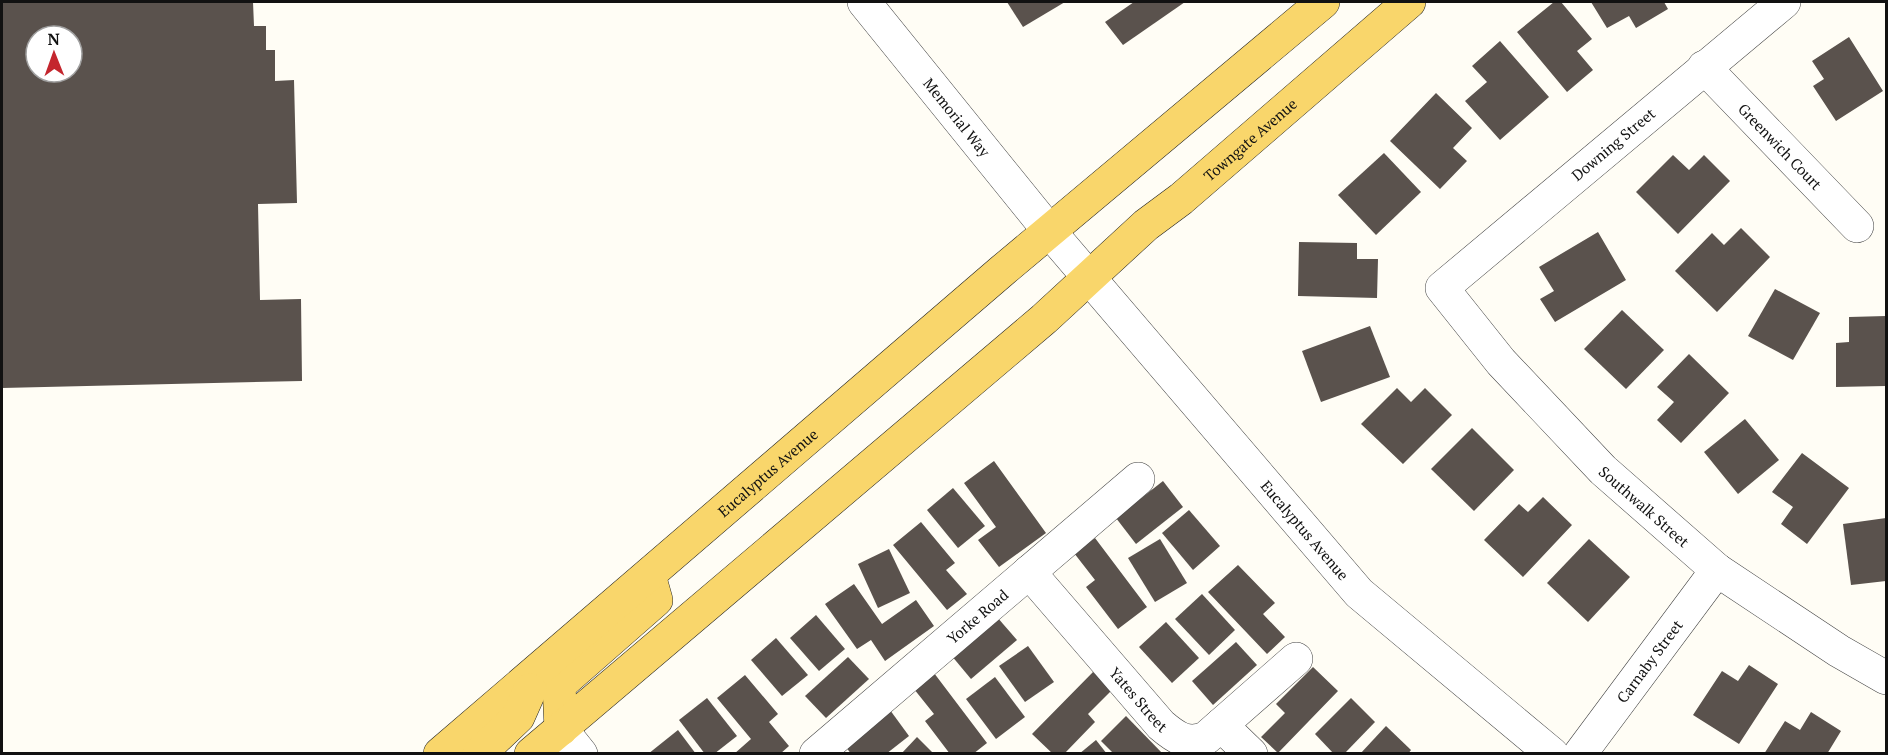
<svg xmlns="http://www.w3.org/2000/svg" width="1888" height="755" font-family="'PT Serif',serif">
	<rect width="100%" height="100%" fill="#fffdf5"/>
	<!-- building -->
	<g fill="#5a524d" fill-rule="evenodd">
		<path d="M2,2H253L254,26H266V50H275V81L294,80L297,203L258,204L260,300L301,299L302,381L2,388ZM36,36H72V72H36Z"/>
		<path d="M1007,2H1065L1023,27Z"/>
		<path d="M1134,2H1185L1123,45L1105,22Z"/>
		<path d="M1554,2H1561L1592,39L1577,51L1593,70L1567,92L1517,32Z"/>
		<path d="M1591,2H1664L1668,9L1636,28L1629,16L1607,28Z"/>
		<path d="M1849,37L1883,91L1836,121L1813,86L1824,79L1812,61Z"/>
		<path d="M1500,41L1549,97L1500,140L1465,101L1487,82L1472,66Z"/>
		<path d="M1436,93L1472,128L1453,148L1467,161L1440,189L1390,141Z"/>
		<path d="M1384,153L1421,192L1376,235L1338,195Z"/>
		<path d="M1673,155L1689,170L1704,155L1730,181L1678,234L1636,192Z"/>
		<path d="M1741,228L1770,257L1717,312L1675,271L1712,233L1724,245Z"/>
		<path d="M1598,232L1626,280L1555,322L1540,299L1554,291L1539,267Z"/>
		<path d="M1299,242L1357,243V259H1378L1377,298L1298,296Z"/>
		<path d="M1775,289L1820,313L1793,360L1748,336Z"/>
		<path d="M1622,310L1664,350L1626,389L1584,349Z"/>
		<path d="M1886,316V386L1836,387V343L1849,342V317Z"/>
		<path d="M1370,326L1390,377L1321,402L1302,351Z"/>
		<path d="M1689,354L1729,393L1681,443L1657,420L1674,402L1657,387Z"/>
		<path d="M1397,388L1411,402L1425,388L1452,415L1403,464L1361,424Z"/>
		<path d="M1745,419L1779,460L1738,494L1704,452Z"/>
		<path d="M1472,428L1514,470L1474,511L1431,469Z"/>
		<path d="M1802,453L1849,488L1807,544L1781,524L1793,507L1772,492Z"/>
		<path d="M994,461L1046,533L999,567L978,540L996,527L964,483Z"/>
		<path d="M1163,481L1183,507L1136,544L1116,518Z"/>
		<path d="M953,488L985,526L958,548L927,510Z"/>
		<path d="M1543,497L1572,525L1523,577L1484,540L1519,504L1528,512Z"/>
		<path d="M1189,510L1220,546L1193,570L1162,533Z"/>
		<path d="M1886,518V581L1851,585L1843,524Z"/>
		<path d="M921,522L955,563L946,570L967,594L947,610L893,545Z"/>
		<path d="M1095,538L1147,607L1118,629L1086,587L1095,580L1074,553Z"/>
		<path d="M1160,539L1187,583L1155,602L1128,558Z"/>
		<path d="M1589,539L1630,577L1588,622L1547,583Z"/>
		<path d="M889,549L910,593L878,608L858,564Z"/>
		<path d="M1238,565L1275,603L1263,614L1285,637L1267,654L1208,592Z"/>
		<path d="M854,584L882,624L916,600L934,626L885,661L871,640L857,649L825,604Z"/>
		<path d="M1202,594L1235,630L1209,655L1175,619Z"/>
		<path d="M816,615L845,649L819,671L790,638Z"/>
		<path d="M997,617L1017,640L971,679L951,655Z"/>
		<path d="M1166,622L1199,658L1172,683L1139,647Z"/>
		<path d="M776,638L808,675L782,696L751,660Z"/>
		<path d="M1236,642L1257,665L1213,705L1192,681Z"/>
		<path d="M1028,646L1054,682L1025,702L999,666Z"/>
		<path d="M848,657L869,679L826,718L805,696Z"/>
		<path d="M1749,665L1778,684L1739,744L1693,715L1722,671L1738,681Z"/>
		<path d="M1313,667L1338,691L1278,753L1261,737L1285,713L1276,704Z"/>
		<path d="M1093,672L1112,690L1088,714L1095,722L1064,754H1053L1032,734Z"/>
		<path d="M934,673L987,743L973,754H950L925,721L934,714L914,689Z"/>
		<path d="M745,675L778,714L769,722L789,746L780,754H734L751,739L717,698Z"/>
		<path d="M995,677L1025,717L996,739L966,699Z"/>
		<path d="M707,698L737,736L714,754H705L679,720Z"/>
		<path d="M1351,698L1375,722L1344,754H1334L1315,734Z"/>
		<path d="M890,710L909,736L886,754H851L844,744Z"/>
		<path d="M1811,712L1841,731L1827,754H1764L1785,721L1800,730Z"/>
		<path d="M1126,716L1163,754H1114L1101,741Z"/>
		<path d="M1386,726L1411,750L1408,754H1360Z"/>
		<path d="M678,730L696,754H648Z"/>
		<path d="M917,737L934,754H901Z"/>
		<path d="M1096,740L1107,754H1079Z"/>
	</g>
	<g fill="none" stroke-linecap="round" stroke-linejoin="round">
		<!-- minor casing -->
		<g stroke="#444" stroke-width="34">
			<g id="minor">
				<path id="s1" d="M864,2L1050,232L1359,593L1552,754"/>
				<path id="s2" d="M1784,2L1442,288L1501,362L1603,470L1717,570L1839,651L1886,678"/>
				<path id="s3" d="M1704,67L1857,226"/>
				<path id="s4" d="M1029,572L1161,725C1175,737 1187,746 1206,738L1296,659"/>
				<path d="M1221,725L1251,754"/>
				<path d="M561,729L581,754"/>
				<path id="s5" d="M816,754L1138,479"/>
				<path id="s6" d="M1580,754L1717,570"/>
			</g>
		</g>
		<!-- major casing -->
		<g stroke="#222" stroke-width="34">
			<g id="major">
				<path d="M561,729L559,685L656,600L649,575"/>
				<path id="s7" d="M440,754L1003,270L1323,2"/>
				<path d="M479,754L518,717L530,690"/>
				<path id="s8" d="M531,754L1044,319L1146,225L1181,199L1409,2"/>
			</g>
		</g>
		<!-- minor -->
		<use href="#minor" stroke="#fff" stroke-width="33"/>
		<!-- major -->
		<use href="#major" stroke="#f9d66b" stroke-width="33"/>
	</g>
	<g text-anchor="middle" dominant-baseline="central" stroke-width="6" stroke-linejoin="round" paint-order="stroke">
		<!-- street labels -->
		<g font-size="15" fill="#111" stroke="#fff">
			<text stroke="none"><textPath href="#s1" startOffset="148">Memorial Way</textPath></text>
			<text stroke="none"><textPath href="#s8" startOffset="946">Towngate Avenue</textPath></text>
			<text transform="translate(1613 144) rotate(-40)">Downing Street</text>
			<text stroke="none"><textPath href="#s3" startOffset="110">Greenwich Court</textPath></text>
			<text stroke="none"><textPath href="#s7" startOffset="432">Eucalyptus Avenue</textPath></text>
			<text stroke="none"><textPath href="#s2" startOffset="744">Southwalk Street</textPath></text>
			<text stroke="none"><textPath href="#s1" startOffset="688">Eucalyptus Avenue</textPath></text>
			<text stroke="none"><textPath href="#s5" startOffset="212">Yorke Road</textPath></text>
			<text stroke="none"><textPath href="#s6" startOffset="116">Carnaby Street</textPath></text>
			<text stroke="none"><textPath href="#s4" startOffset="168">Yates Street</textPath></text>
		</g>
	</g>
	<!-- border -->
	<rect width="1888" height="755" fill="none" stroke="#111111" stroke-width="6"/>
	<!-- north arrow -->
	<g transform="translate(54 54) rotate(359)"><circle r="28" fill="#ffffff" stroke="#a0a0a0" stroke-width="1.5"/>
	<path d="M0-4.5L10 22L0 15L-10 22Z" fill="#c4262e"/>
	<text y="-9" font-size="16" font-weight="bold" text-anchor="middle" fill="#111111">N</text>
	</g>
</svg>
